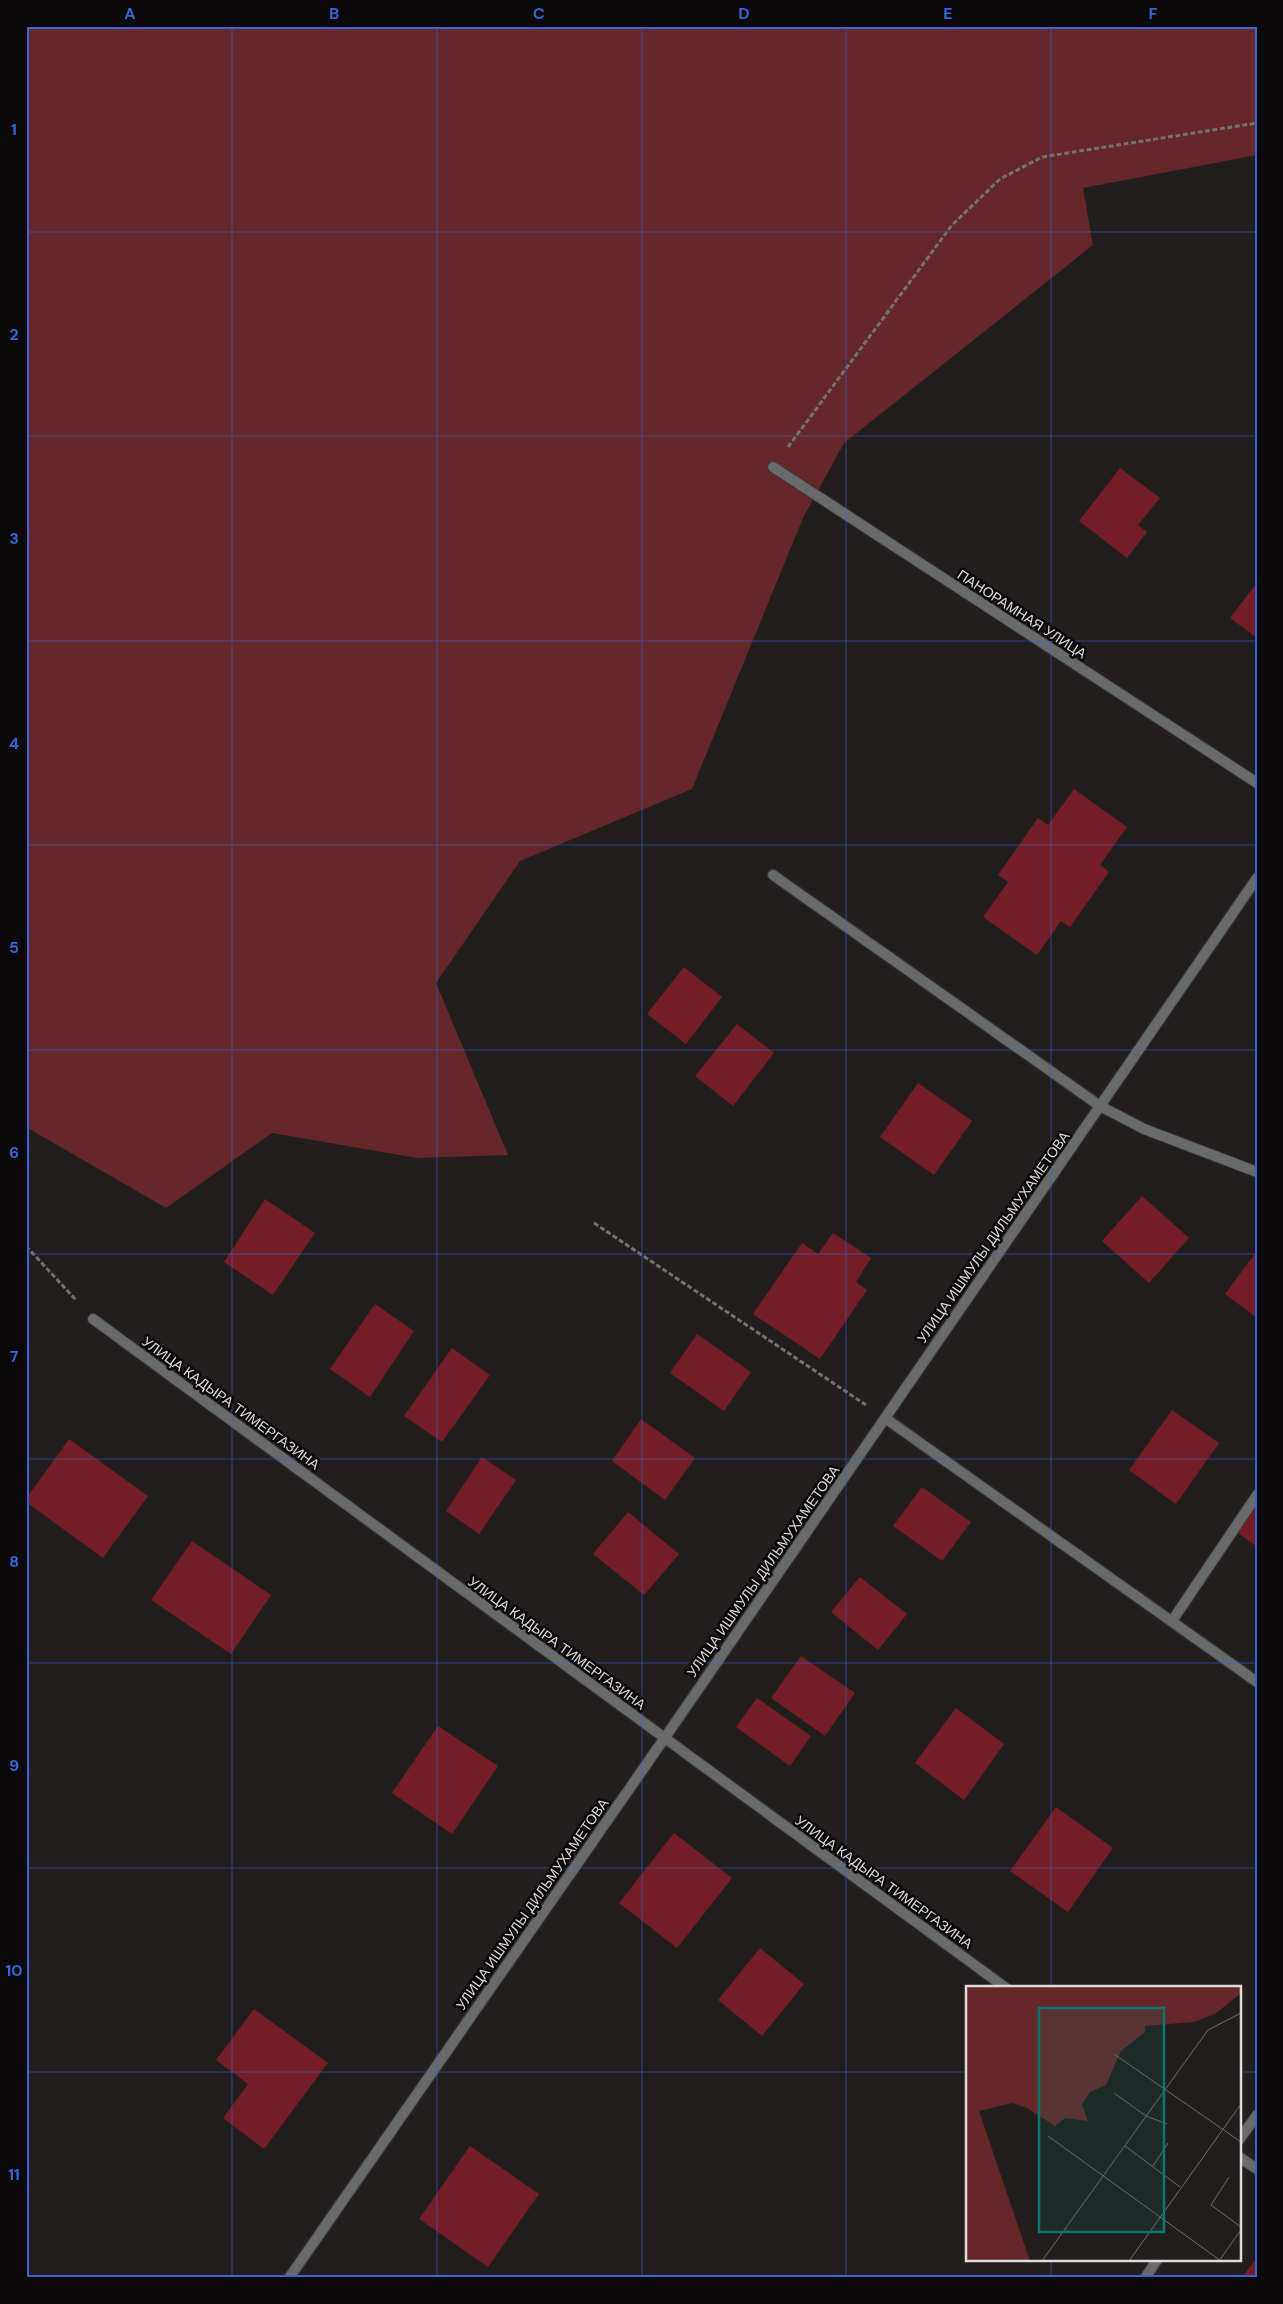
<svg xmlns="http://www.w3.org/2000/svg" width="1283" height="2304" font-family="'DM Sans',sans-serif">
	<rect width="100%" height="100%" fill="#231e1e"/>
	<!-- green -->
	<path fill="#65272a" d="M26,26H1257V155L1083,188L1093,245L844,443L803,518L692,789L520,861L436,983L508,1155L417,1158L272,1133L166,1208L26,1127Z"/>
	<!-- building -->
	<g fill="#731d26">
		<path d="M1120,468L1160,498L1138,525L1147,532L1127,558L1079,521Z"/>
		<path d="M1257,583V638L1230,618Z"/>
		<path d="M1074,789L1127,827L1100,865L1109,872L1070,927L1061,921L1037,955L983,917L1008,882L998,875L1038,818L1048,825Z"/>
		<path d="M684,967L722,997L686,1044L647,1014Z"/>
		<path d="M737,1024L774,1053L733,1106L695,1076Z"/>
		<path d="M918,1083L972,1121L934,1175L880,1137Z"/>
		<path d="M1142,1196L1189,1238L1149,1283L1102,1241Z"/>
		<path d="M265,1199L315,1233L273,1295L224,1262Z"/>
		<path d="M833,1233L871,1258L856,1282L867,1290L820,1359L753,1314L802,1243L818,1254Z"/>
		<path d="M1257,1251V1318L1225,1294Z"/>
		<path d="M375,1304L414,1331L370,1397L330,1369Z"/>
		<path d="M697,1334L751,1372L724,1411L670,1373Z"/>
		<path d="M452,1348L490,1375L442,1442L404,1416Z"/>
		<path d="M1172,1410L1219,1443L1176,1504L1129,1470Z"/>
		<path d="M641,1419L695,1458L665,1500L612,1461Z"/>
		<path d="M69,1439L148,1496L103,1558L26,1502V1499Z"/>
		<path d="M482,1457L516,1480L479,1534L446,1511Z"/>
		<path d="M922,1487L971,1522L942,1561L893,1526Z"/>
		<path d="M1257,1505V1547L1237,1532Z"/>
		<path d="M628,1512L679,1554L644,1595L593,1554Z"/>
		<path d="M192,1541L271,1595L231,1654L151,1600Z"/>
		<path d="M860,1577L907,1614L878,1650L831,1612Z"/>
		<path d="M801,1656L855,1693L825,1736L771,1698Z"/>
		<path d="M757,1698L811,1736L790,1766L736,1727Z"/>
		<path d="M956,1708L1004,1744L964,1800L915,1763Z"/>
		<path d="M438,1726L498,1766L452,1834L392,1793Z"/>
		<path d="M1056,1807L1113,1848L1068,1912L1010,1871Z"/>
		<path d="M674,1833L732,1878L677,1948L619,1903Z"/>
		<path d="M760,1948L804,1984L762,2036L718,2000Z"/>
		<path d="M254,2009L328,2063L264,2149L223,2118L248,2084L216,2060Z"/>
		<path d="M470,2146L539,2194L488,2267L419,2219Z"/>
		<path d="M1257,2258V2278H1241Z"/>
	</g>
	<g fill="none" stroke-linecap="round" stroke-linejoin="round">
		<!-- service casing -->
		<g stroke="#3d3838" stroke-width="12">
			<g id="service">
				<path d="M773,875L1100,1106L1144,1129L1257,1172"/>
				<path d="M885,1418L1257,1682"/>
				<path d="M1172,1621L1257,1495"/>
			</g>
		</g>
		<!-- minor casing -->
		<g stroke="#3d3838" stroke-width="12">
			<g id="minor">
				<path d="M773,467L1257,783"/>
				<path d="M93,1319L1006,1988"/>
				<path d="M1239,2140L1257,2115"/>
				<path d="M1239,2157L1257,2169"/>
				<path d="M289,2278L664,1739L1257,878"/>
				<path d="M1145,2278L1157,2260"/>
			</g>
		</g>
		<!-- path -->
		<g stroke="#757171" stroke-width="3" stroke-dasharray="5 2.5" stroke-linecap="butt">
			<path d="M788,447L952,225L1000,179L1042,157L1257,123"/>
			<path d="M594,1223L866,1405"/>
			<path d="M26,1246L77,1301"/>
		</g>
		<!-- service -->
		<use href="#service" stroke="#686a6b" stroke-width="10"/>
		<!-- minor -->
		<use href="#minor" stroke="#686a6b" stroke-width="10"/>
	</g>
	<!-- grid -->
	<path fill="none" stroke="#3a63d8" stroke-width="1" stroke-opacity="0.55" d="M232,26V2278M437,26V2278M642,26V2278M846,26V2278M1051,26V1988M26,232H1257M26,436H1257M26,641H1257M26,845H1257M26,1050H1257M26,1254H1257M26,1459H1257M26,1663H1257M26,1868H1257M26,2072H967M1239,2072H1257M1051,2260V2278"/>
	<g text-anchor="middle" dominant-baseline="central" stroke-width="5" stroke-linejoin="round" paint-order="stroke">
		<!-- street labels -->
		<g font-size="14" fill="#dedbda" stroke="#0b0909">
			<text transform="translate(1022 614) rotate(33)">ПАНОРАМНАЯ УЛИЦА</text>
			<text transform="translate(993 1237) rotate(-55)">УЛИЦА ИШМУЛЫ ДИЛЬМУХАМЕТОВА</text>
			<text transform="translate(231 1403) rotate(36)">УЛИЦА КАДЫРА ТИМЕРГАЗИНА</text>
			<text transform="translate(763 1571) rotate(-55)">УЛИЦА ИШМУЛЫ ДИЛЬМУХАМЕТОВА</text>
			<text transform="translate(557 1643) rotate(36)">УЛИЦА КАДЫРА ТИМЕРГАЗИНА</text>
			<text transform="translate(884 1882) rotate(36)">УЛИЦА КАДЫРА ТИМЕРГАЗИНА</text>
			<text transform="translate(532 1904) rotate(-55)">УЛИЦА ИШМУЛЫ ДИЛЬМУХАМЕТОВА</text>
		</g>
	</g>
	<!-- overview -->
	<g transform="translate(966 1986)">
		<rect width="275" height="275" fill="#231e1e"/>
		<path d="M0,0H275V7L249,28L228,36L179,40V46L155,65L140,99L124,106L116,118L122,135L99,132L89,140L61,122L46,117L13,125L64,275H0Z" fill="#65272a"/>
		<path fill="none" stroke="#6e6a69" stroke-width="1" d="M148,68L275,156M148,107L180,130L201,138M82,150L255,275M159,160L214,201M187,180L202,157M263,191L245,219L275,241M76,275L242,44L275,27M163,275L275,118M253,275L275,244"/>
		<path fill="#0f766e" fill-opacity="0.15" stroke="#0f766e" stroke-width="2.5" d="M73,22H198V246H73Z"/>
		<rect width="275" height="275" fill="none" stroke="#dedbda" stroke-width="2.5"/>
	</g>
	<!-- border -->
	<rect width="1283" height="2304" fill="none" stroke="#0b0909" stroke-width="55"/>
	<rect x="28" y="28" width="1228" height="2248" fill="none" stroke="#3a63d8" stroke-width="2"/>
	<g font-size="16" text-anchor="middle" font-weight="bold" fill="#3a63d8">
		<text x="130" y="19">A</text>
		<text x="334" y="19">B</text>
		<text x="539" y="19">C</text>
		<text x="744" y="19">D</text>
		<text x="948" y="19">E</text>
		<text x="1153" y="19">F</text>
		<text x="14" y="135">1</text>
		<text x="14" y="340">2</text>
		<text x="14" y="544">3</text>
		<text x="14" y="749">4</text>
		<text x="14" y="953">5</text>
		<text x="14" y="1158">6</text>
		<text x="14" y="1362">7</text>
		<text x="14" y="1567">8</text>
		<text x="14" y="1771">9</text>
		<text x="14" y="1976">10</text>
		<text x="14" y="2180">11</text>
	</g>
</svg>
